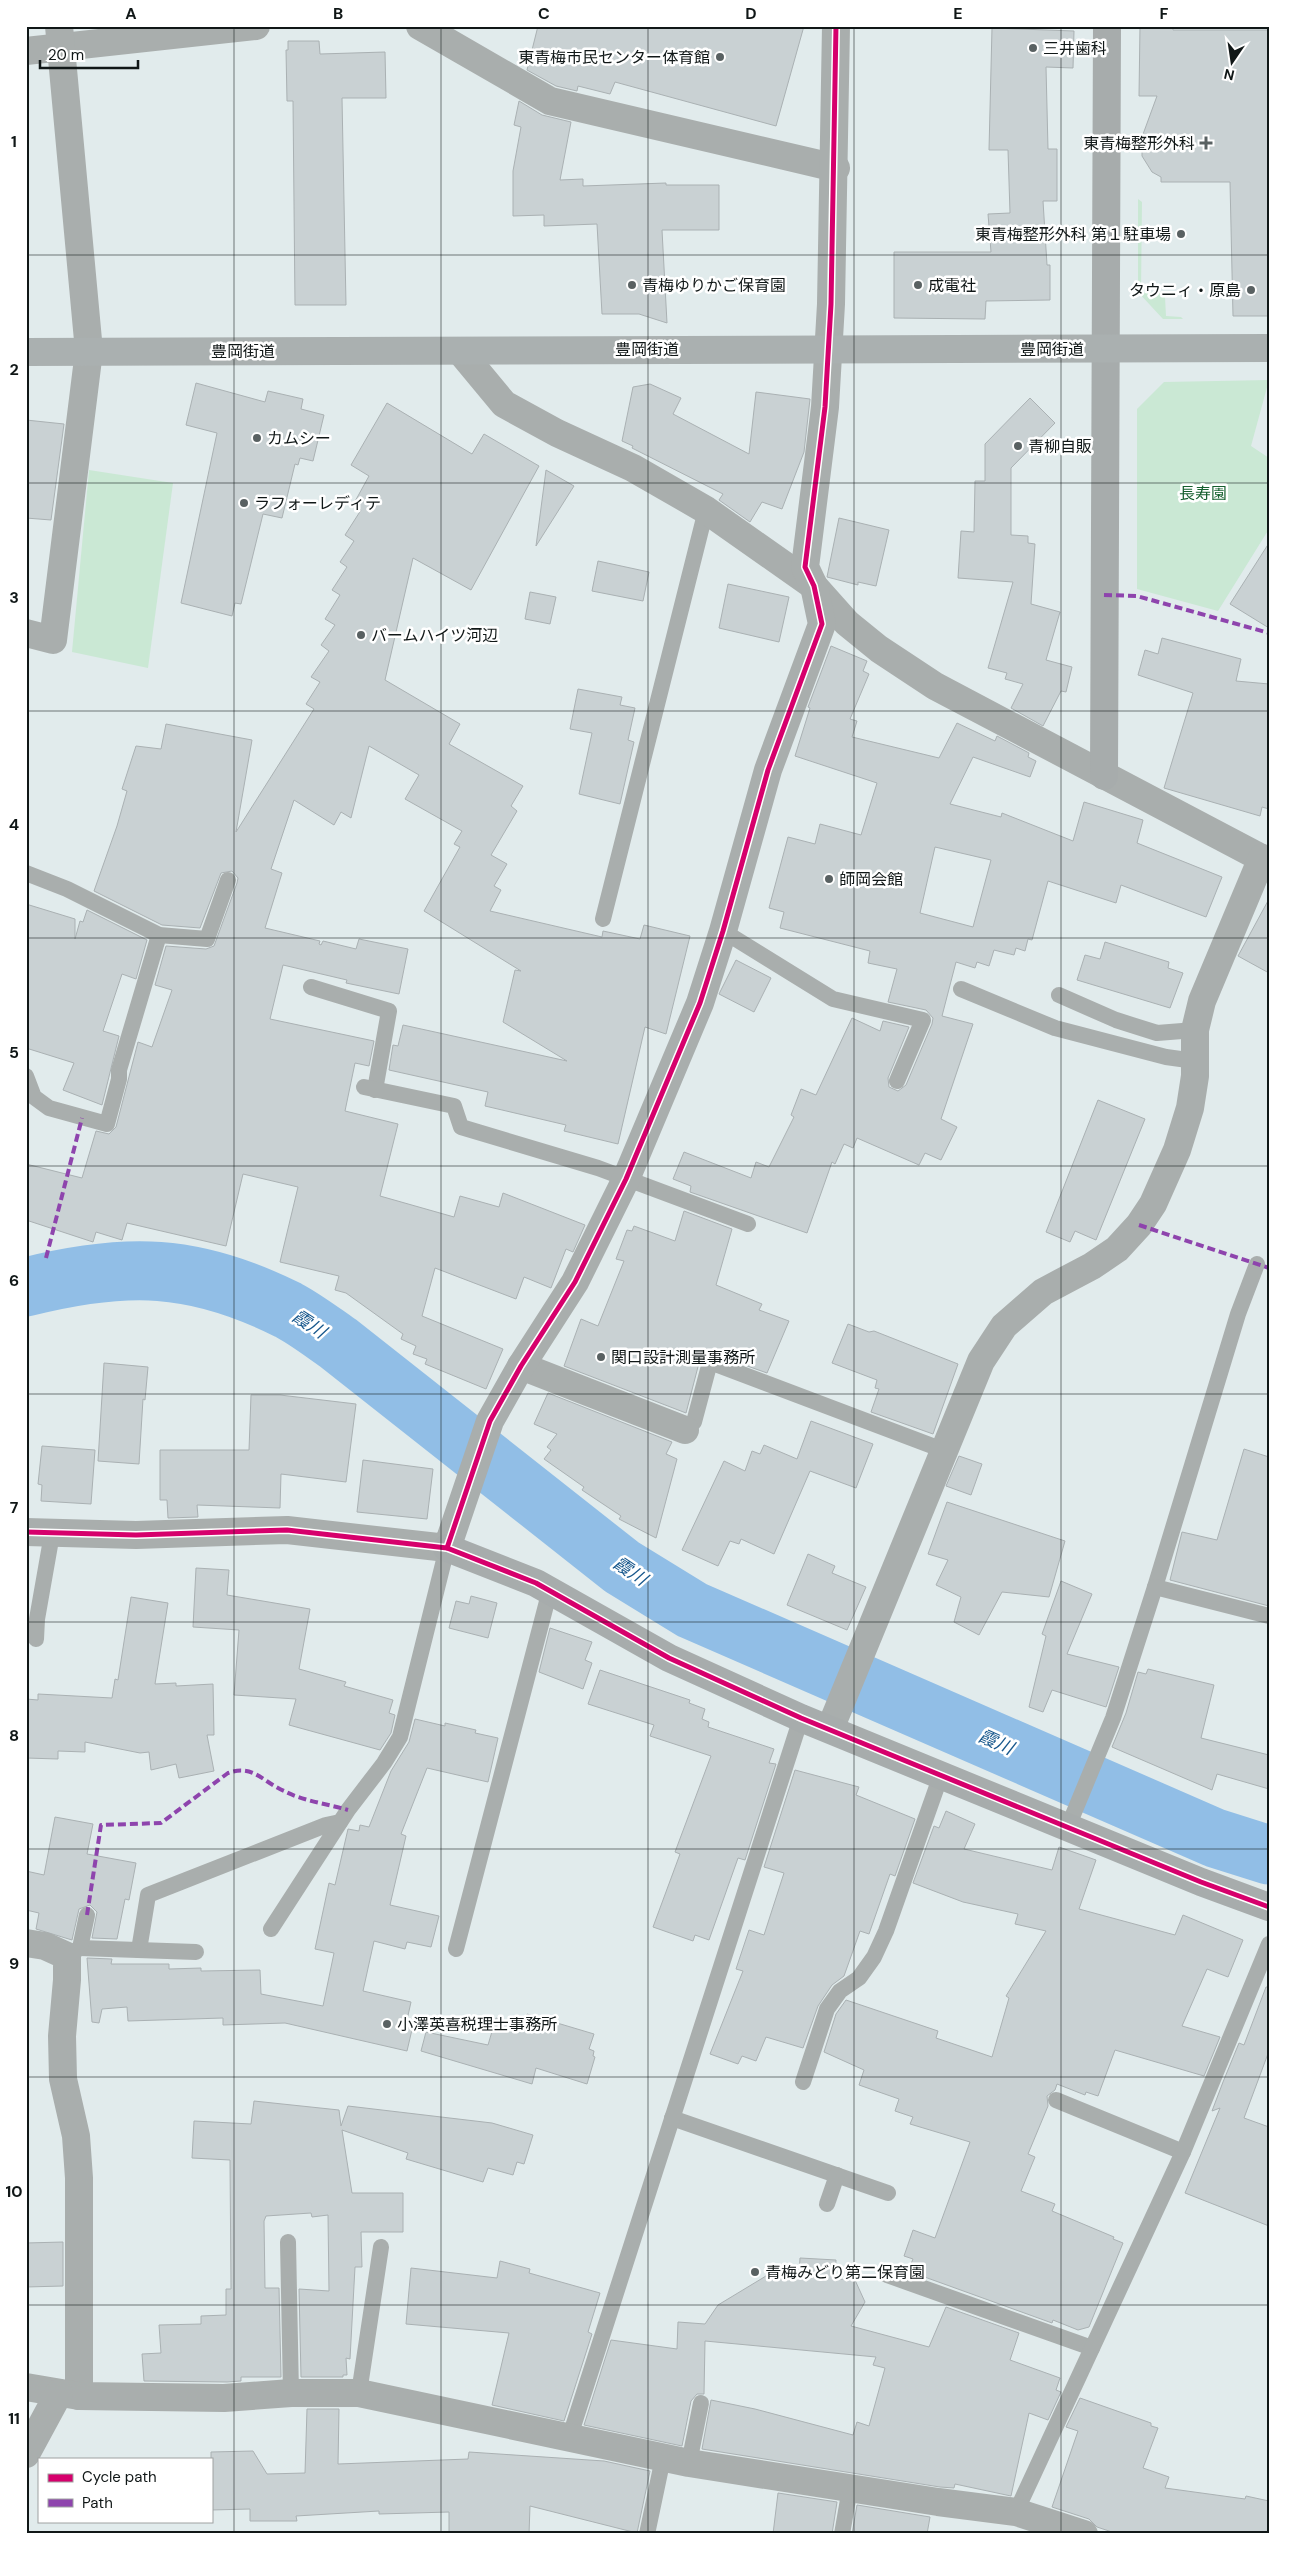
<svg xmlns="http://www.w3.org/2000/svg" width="1295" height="2560" font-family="'DM Sans','Noto Sans JP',sans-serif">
	<rect width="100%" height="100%" fill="#e1ebec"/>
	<!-- green -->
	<g fill="#cae8d4">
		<path d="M1138,199L1142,202L1141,292H1161L1165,297L1166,316L1181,317L1183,319H1163L1138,292Z"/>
		<path d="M1269,380L1251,446L1269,458V529L1218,611L1137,589V409L1164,382Z"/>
		<path d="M89,470L173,483L148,668L72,652Z"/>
	</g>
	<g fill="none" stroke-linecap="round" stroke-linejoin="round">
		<!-- river -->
		<path stroke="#91bee6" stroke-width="59" d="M26,1287C126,1262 194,1263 288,1310C305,1319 322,1332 338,1343L622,1567L692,1610L1215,1838L1269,1855"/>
	</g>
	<!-- building -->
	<g fill="#c9d1d3" stroke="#aab1b3" fill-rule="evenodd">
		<path d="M538,26H804L776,126L615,82L610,94L578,86L577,91L556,86L527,70Z"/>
		<path d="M1140,26H1173V30H1269V316H1233L1230,182H1161V177L1152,172L1142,156V137L1157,96H1139Z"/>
		<path d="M992,28L1074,31L1073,68L1046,67L1048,149H1057V201H1043L1047,265H1050V300L986,301L985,319L894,318V252H991L988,214L1010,213L1008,150H989Z"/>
		<path d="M288,41H319L320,54L385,52L386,98H342L346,305H295L293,101H287L286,50H288Z"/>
		<path d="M519,101L542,115L571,122L560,180L583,179V186L666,183V185H719V230H662L667,323L639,314H602L597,224L544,226V215L513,216V171L521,127L514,125Z"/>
		<path d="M196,383L265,402L268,391L303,399L301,409L324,415L313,461L300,458L298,465L295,464L282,518L263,514L241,604L235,603L232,616L181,603L217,433L186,425Z"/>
		<path d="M650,384L681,398L673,414L749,454L756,392L810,399L804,452L782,509L762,502L750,522L719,500L723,494L632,448L633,446L622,441L633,387Z"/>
		<path d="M1030,398L1055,423L1011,468V535L1028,536V543L1035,544L1031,604L1060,612L1046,660L1072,667L1066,692L1061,691L1043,726L1011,708L1023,684L1005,679L1007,673L988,668L1013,582L958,578L961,531L974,532L975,481H985V444Z"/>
		<path d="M387,403L472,454L484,434L539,466L471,590L413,558L385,680L460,724L449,744L523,786L511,806L517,811L491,855L507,864L494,886L501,890L490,911L602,937L603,931L640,939L644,925L690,936L666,1034L645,1027L618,1144L564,1131L566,1125L485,1106L488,1092L389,1070L393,1045L398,1046L403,1025L567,1061L503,1022L515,970L521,971L424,911L460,847L454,844L462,831L405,799L419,775L369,746L351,818L341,812L334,825L294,800L271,869L282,873L265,928L320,941L319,944L321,945L323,941L356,949L359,939L408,949L399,994L346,983L347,980L283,965L270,1019L374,1041L369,1066L355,1063L345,1111L398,1124L380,1196L454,1217L460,1196L499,1207L503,1193L585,1225L573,1252L566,1249L551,1288L524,1277L516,1299L435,1268L422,1316L503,1349L486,1389L425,1364L427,1359L413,1354L416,1346L401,1339L403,1334L346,1293L335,1290L339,1276L280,1262L298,1187L243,1174L226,1246L127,1223L122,1240L96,1232L93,1242L26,1220V1164L82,1178L96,1131L109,1134L116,1127L138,1042L152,1047L172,990L155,985L166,946L206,949L214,946L237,883L238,878L232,871L221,873L200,928L162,925L94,891L117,826L127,791L122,789L136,746L161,749L166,724L252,740L236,832L314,709L306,704L320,682L311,677L329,651L321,645L335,625L325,619L340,595L332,590L347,567L340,562L354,541L345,535L361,510L353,505L369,476L351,465Z"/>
		<path d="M26,420L64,424L51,520L26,518Z"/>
		<path d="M546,470L574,486L536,546Z"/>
		<path d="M839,518L889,530L876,586L858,582V585L827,577Z"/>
		<path d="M1269,543V628L1230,604Z"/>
		<path d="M598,561L649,572L643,601L592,591Z"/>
		<path d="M728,584L789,597L779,642L719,628Z"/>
		<path d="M530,592L556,597L550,624L525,619Z"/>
		<path d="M1162,638L1241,659L1236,681L1269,684V809L1262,807L1260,816L1164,788L1193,693L1138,675L1145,650L1158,654Z"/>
		<path d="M831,646L867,661L863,671L869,674L850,719L857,721L852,737L939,758L957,723L995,741L997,736L1029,753L1028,757L1036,761L1030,777L973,757L950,804L1001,817L1002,813L1073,841L1084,802L1143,820L1137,843L1222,877L1206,917L1121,885L1116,903L1048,881L1032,940L1028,939L1025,951L1016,948L1014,955L994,950L989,966L977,962L975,968L956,962L942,1016L973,1024L941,1119L957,1127L941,1160L925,1153L919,1165L857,1138L853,1148L844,1144L835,1164L832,1162L807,1233L690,1192L691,1186L673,1179L684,1152L751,1178L756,1162L769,1167L794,1117L791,1115L801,1089L816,1095L852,1018L880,1031L883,1021L909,1027L888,1078L889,1087L898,1091L906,1085L932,1024L933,1018L926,1010L888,1002L897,969L868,963L870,951L780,928L784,912L769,908L788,837L815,844L820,824L861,835L877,783L795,756L810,708L808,707ZM935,847L991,860L973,927L920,913Z"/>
		<path d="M578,689L622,697L620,705L635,708L628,740L634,742L620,804L579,794L592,733L570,729Z"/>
		<path d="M1269,899V973L1238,956Z"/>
		<path d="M26,904L75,919V939L80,921L83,922L87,910L147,940L136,979L122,974L103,1031L119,1036L102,1105L63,1090L74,1063L26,1048Z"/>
		<path d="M1105,942L1169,962L1168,968L1183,973L1170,1008L1077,980L1085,955L1100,959Z"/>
		<path d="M736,960L771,978L754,1012L719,994Z"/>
		<path d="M1098,1100L1145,1119L1096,1240L1075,1231L1070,1242L1046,1232Z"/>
		<path d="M684,1211L732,1229L716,1285L762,1304L759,1310L789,1321L767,1373L705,1351L700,1359L686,1413L564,1366L581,1319L598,1326L624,1261L616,1259L627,1230L632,1231L634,1226L675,1241Z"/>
		<path d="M848,1324L869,1332L874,1331L958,1364L933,1434L871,1412L879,1389L875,1388L877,1380L832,1363Z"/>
		<path d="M104,1363L148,1367L145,1400L143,1399L139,1464L98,1461Z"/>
		<path d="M548,1393L672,1442L666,1454L677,1459L656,1538L619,1519L621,1516L582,1490L584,1487L544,1459L551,1450L547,1447L557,1434L534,1424Z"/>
		<path d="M251,1395H280L356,1404L346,1482L281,1474L280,1508L197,1505L198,1517L168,1518L167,1500H160V1450H249Z"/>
		<path d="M811,1421L873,1444L856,1488L810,1471L774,1554L741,1539L739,1544L730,1541L718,1566L682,1550L724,1461L745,1471L752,1451L760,1454L764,1445L797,1459Z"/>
		<path d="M42,1446L95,1450L91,1504L41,1501L42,1485L38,1484Z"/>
		<path d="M1244,1449L1269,1457V1606L1170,1580L1182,1532L1217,1540Z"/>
		<path d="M959,1456L982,1464L971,1495L946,1486Z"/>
		<path d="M363,1460L433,1469L427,1519L357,1512Z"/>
		<path d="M947,1502L1065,1541L1049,1597L1002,1592L979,1635L954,1622L961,1597L936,1585L948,1560L928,1554Z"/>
		<path d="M808,1554L835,1566L832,1573L866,1587L847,1630L787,1605Z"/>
		<path d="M196,1568L229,1570L227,1595L310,1609L299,1669L346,1682L344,1686L393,1700L389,1713L395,1715L391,1733L380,1750L289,1725L296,1699L234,1695L239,1630L193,1627Z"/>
		<path d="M1061,1581L1092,1594L1067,1654L1119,1667L1106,1707L1052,1690L1043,1712L1029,1707L1046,1636L1042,1634Z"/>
		<path d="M471,1596L497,1603L488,1638L449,1628L456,1601L469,1604Z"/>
		<path d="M131,1597L168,1603L155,1684L176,1683V1686L213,1684L214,1735H207L214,1771L179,1778L176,1764L151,1770L149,1752L140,1753L85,1742V1752L58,1751V1759L26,1758V1699L38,1700V1694L112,1698L115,1679L118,1680Z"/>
		<path d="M550,1628L592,1642L585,1660L592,1663L583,1689L539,1672Z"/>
		<path d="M1148,1669L1214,1685L1201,1738L1269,1755V1789L1217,1774L1212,1790L1112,1747L1126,1713L1138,1672L1146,1674Z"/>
		<path d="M600,1670L690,1700L689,1703L705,1709L702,1719L709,1722L708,1727L774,1749L769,1763L776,1764L745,1860L738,1858L709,1940L695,1935L693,1941L653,1927L680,1854L675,1852L711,1756L650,1736L654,1725L588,1704Z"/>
		<path d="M415,1719L445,1726V1723L476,1730L475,1733L498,1738L488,1782L427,1768L401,1834L406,1836L390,1905L439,1916L431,1947L407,1942L405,1949L374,1941L363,1991L411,2002L407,2020L414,2021L407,2051L285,2023L223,2025V2018L128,2021L127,2007L102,2009L99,2023L92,2022L87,1958L112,1959L111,1964H169V1969L201,1968V1971L260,1970L261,1994L323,2006L334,1953L315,1949L329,1883L335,1885L348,1829L359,1831L360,1825L369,1827L391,1771L409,1742Z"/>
		<path d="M795,1770L859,1787L856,1795L915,1819L895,1876L890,1874L869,1934L860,1931L844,1976L832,1985L818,2006L803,2048L766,2037L756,2061L742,2056L738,2064L710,2054L743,1971L736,1969L749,1930L764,1935L784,1873L764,1867Z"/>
		<path d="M946,1811L975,1824L964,1849L1052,1870L1059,1847L1096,1860L1079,1909L1175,1935L1183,1915L1243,1940L1228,1977L1207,1969L1182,2026L1220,2037L1204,2076L1115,2050L1098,2096L1086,2092L1085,2095L1057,2084L1055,2090L1047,2096L1048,2106L1028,2154L1035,2157L1021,2191L1055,2204L1052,2211L1114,2237L1113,2239L1123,2243L1089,2327L1078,2330L1053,2320L1052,2323L908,2271L913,2259L904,2256L913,2230L935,2238L970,2142L910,2124L913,2117L895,2111L899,2099L859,2085L864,2070L824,2052L836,2014L846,2000L938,2031L936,2038L992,2057L1009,1998L1006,1996L1046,1931L1015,1924L1018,1914L963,1902L913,1883L934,1826L939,1828Z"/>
		<path d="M55,1817L93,1824L87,1854L136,1863L129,1900L125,1899L117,1939L92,1938L97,1912L90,1905L79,1909L72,1940L36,1929L39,1913L26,1910V1871L44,1875Z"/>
		<path d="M1266,1987H1269V2051L1244,2118L1269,2127V2226L1185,2193L1220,2108L1212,2111L1223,2082L1239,2043L1244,2045Z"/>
		<path d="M527,2014L594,2034L589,2049L594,2051L593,2056L595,2057L587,2084L536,2068L532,2084L421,2051L426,2032L488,2045L496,2018L523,2026Z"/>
		<path d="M254,2101L339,2110L341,2126L348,2106L492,2123L533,2135L524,2164L517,2162L513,2175L488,2168L483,2182L406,2159L408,2153L342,2130L352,2193H403V2232H361L362,2267H355L350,2359L346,2358L347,2375H343V2377H301L299,2289L329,2291L328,2215L312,2217L311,2213L266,2216L264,2221L265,2288H279L281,2377H241V2381L227,2382L144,2381L142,2354L161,2353L159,2325L201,2324V2316L226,2315V2289H231L230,2160L192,2158L194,2121L251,2124Z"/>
		<path d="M63,2242V2286L26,2287V2243Z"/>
		<path d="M800,2258L836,2260L835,2279L855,2280L865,2302L851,2326L929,2347L946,2307L1019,2333L1010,2360L1060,2378L1056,2390L1061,2392L1048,2420L1029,2413L1011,2496L955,2484L954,2488L940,2487L702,2449L711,2400L755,2409L853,2435L857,2422L869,2426L885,2368L873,2365L876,2357L705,2341L704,2394H697L691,2401L682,2446L584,2425L611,2340L677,2349L678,2322L705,2324L718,2305L766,2276L768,2272L799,2275Z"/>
		<path d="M500,2261L530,2269L529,2273L600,2293L588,2332L592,2334L564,2421L492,2405L509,2333L406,2324L411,2268L497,2278Z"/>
		<path d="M1080,2398L1151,2423V2426L1158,2428L1143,2468L1169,2477L1165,2488L1245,2499L1246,2496L1269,2501V2534H1118L1097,2527L1089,2519L1052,2507L1078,2431L1066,2427Z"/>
		<path d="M307,2409H339L338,2464L468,2459L469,2452L604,2461L650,2471L637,2533L530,2506L529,2534H449V2512L379,2514V2511L296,2516L297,2521H250V2509L211,2510V2452L253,2451L267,2474L305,2473Z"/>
		<path d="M778,2493L837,2502L832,2534H773Z"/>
		<path d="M857,2505L930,2517L927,2534H852Z"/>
	</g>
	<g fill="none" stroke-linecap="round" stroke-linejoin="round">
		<!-- lane -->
		<g stroke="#a9aead" stroke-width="16">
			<path d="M26,873L67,889L159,935L207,939L228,880"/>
			<path d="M603,919L706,510"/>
			<path d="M723,931L833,999L923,1020L897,1081"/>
			<path d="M311,987L389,1011L375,1090"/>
			<path d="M961,989L1055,1028L1166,1057L1195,1061"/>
			<path d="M1059,995L1116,1020L1157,1033L1195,1030"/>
			<path d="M26,1076L34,1097L49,1108L107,1124L119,1079V1070L159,935"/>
			<path d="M364,1087L454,1106L461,1127L598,1168L748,1224"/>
			<path d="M685,1430L694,1422L710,1362L943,1450"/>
			<path d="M1155,1587L1238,1314L1257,1264"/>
			<path d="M36,1639L37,1619L52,1534"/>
			<path d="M1068,1827L1113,1718L1155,1587L1269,1616"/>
			<path d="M271,1929L348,1810L384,1763L400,1737L447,1548"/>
			<path d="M80,1948L196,1952"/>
			<path d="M456,1949L550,1590"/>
			<path d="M139,1950L148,1895L326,1825L340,1822"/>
			<path d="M70,1954L80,1948L87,1915"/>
			<path d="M803,2082L827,2009L840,1991L859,1978L874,1957L886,1931L941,1775"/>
			<path d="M1056,2100L1183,2152"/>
			<path d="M672,2118L888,2193"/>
			<path d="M827,2204L837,2175"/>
			<path d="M288,2242L291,2393"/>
			<path d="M887,2275L1092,2348"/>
			<path d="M359,2393L381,2247"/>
			<path d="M570,2436L801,1718"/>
			<path d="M689,2463L701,2403"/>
			<path d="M1016,2512L1183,2152L1269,1944"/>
			<path d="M647,2534L663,2458"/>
			<path d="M842,2534L850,2488"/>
		</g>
		<!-- street -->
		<g stroke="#a9aead" stroke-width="28">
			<path d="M420,26L550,101L836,168"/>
			<path d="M26,51L256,26"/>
			<path d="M460,351L504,404L557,433L633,468L706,510L814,586L847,623L879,649L935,686L1269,862"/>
			<path d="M26,633L53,640L89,351L59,26"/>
			<path d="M521,1366L685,1430"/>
			<path d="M26,1532L136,1535L287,1530L447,1548L490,1421L521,1366L575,1282L626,1179L700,1003L723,931L768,770L822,624L814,586L805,567L825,407L831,304L836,26"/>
			<path d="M830,1729L981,1361L1004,1326L1043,1292L1092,1266L1117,1249L1139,1225L1153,1204L1177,1150L1190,1108L1195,1076V1030L1202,1001L1262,858"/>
			<path d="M26,1943L45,1946L67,1956V1980L62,2036L63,2079L76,2136L79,2178V2396"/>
			<path d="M26,2387L79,2396L224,2398L291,2393H359L689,2463L938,2502L1016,2512L1084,2534"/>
			<path d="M26,2454L59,2393"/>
		</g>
		<!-- secondary -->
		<g stroke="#a7acac" stroke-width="28">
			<path d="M1104,776L1107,26"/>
			<path d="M447,1548L536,1583L669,1658L801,1718L1201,1882L1269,1907"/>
		</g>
		<!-- primary -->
		<path stroke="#aab0b0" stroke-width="28" d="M26,352L1269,348"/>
		<!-- quiet -->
		<g stroke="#8e44ad" stroke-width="4" stroke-dasharray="8 4" stroke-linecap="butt">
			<path d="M1104,595L1137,596L1269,633"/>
			<path d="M1139,1225L1269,1268"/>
			<path d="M46,1258L82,1118"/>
			<path d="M87,1915L101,1825L161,1823L228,1773C253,1764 263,1782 284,1791C303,1801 328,1804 348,1810"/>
		</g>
		<!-- cycleway casing -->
		<g stroke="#fff" stroke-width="8">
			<g id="cycleway">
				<path d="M26,1532L136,1535L287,1530L447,1548L536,1583L669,1658L801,1718L1201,1882L1269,1907"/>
				<path d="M447,1548L490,1421L521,1366L575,1282L626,1179L700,1003L723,931L768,770L822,624L814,586L805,567L825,407L831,304L836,26"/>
			</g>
		</g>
		<!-- cycleway -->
		<use href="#cycleway" stroke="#d6006c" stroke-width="5"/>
	</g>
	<!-- grid -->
	<path fill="none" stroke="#101717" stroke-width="1" stroke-opacity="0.55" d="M234,26V2534M441,26V2534M648,26V2534M854,26V2534M1061,26V2534M26,255H1269M26,483H1269M26,711H1269M26,938H1269M26,1166H1269M26,1394H1269M26,1622H1269M26,1849H1269M26,2077H1269M26,2305H1269"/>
	<!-- markers -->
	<g fill="#596162" stroke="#fff" stroke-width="2">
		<circle cx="1033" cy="48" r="5"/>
		<circle cx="720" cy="57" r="5"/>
		<path d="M1203.5 135.5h5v5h5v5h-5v5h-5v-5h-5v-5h5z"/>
		<circle cx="1181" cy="234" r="5"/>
		<circle cx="632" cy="285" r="5"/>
		<circle cx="918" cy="285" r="5"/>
		<circle cx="1251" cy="290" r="5"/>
		<circle cx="257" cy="438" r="5"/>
		<circle cx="1018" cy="446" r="5"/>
		<circle cx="244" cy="503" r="5"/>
		<circle cx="361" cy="635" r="5"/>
		<circle cx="829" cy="879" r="5"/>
		<circle cx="601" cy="1357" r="5"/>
		<circle cx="387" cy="2024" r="5"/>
		<circle cx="755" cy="2272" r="5"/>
	</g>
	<g text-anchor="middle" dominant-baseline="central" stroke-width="5" stroke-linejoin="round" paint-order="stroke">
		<!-- poi labels -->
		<g font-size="16" fill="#101717" stroke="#fff" text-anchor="start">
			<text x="1043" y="48">三井歯科</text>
			<text x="710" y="57" text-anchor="end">東青梅市民センター体育館</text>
			<text x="1195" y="143" text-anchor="end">東青梅整形外科</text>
			<text x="1171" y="234" text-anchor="end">東青梅整形外科 第１駐車場</text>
			<text x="642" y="285">青梅ゆりかご保育園</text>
			<text x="928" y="285">成電社</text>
			<text x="1241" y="290" text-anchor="end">タウニィ・原島</text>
			<text x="267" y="438">カムシー</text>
			<text x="1028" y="446">青柳自販</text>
			<text x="254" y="503">ラフォーレディテ</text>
			<text x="371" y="635">バームハイツ河辺</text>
			<text x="839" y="879">師岡会館</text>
			<text x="611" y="1357">関口設計測量事務所</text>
			<text x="397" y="2024">小澤英喜税理士事務所</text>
			<text x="765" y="2272">青梅みどり第二保育園</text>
		</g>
		<!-- street labels -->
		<g font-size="16" fill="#101717" stroke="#fff">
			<text x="647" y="349">豊岡街道</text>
			<text x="1052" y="349">豊岡街道</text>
			<text x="243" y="351">豊岡街道</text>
		</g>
		<!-- park labels -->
		<g font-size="16" fill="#155f2e" stroke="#fff">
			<text x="1203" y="493">長寿園</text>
		</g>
		<!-- water labels -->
		<g font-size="18" font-style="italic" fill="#18588d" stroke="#fff">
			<text transform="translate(309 1324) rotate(33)">霞川</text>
			<text transform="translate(630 1571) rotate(34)">霞川</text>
			<text transform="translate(996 1742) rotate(24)">霞川</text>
		</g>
	</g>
	<!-- border -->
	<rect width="1295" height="2560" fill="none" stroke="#ffffff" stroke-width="55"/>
	<!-- legend -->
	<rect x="38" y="2458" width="175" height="65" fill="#ffffff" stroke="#9fa2a2"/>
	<rect x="48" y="2474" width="25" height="8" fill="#d6006c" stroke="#9fa2a2"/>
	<text x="82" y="2482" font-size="15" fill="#101717">Cycle path</text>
	<rect x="48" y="2499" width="25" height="8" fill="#8e44ad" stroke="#9fa2a2"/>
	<text x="82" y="2508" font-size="15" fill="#101717">Path</text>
	<!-- north arrow -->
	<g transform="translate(1232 62) rotate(193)" stroke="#ffffff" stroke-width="4" paint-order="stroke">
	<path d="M0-4L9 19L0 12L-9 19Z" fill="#101717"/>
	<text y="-8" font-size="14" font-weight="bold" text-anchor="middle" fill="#101717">N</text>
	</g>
	<!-- scale -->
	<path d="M40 60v8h98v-8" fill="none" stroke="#101717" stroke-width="2.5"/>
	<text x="48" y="60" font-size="15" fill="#101717" stroke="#ffffff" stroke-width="4" paint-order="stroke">20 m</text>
	<rect x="28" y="28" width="1240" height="2504" fill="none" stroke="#101717" stroke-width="2"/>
	<g font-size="16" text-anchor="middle" font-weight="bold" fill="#101717">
		<text x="131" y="19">A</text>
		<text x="338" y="19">B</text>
		<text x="544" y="19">C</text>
		<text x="751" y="19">D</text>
		<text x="958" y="19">E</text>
		<text x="1164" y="19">F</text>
		<text x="14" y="147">1</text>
		<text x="14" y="375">2</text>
		<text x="14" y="603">3</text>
		<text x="14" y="830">4</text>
		<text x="14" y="1058">5</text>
		<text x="14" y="1286">6</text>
		<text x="14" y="1513">7</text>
		<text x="14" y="1741">8</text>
		<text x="14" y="1969">9</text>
		<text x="14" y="2197">10</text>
		<text x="14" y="2424">11</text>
	</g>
</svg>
